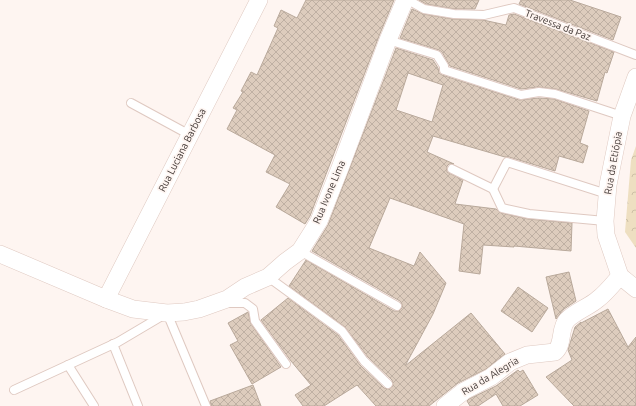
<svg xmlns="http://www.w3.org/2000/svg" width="636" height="406" font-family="Ubuntu,sans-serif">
	<defs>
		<pattern id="forest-crowns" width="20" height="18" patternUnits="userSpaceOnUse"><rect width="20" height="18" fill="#eedfc1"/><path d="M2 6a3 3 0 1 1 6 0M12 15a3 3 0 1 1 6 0" fill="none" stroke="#cdc0a6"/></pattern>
		<pattern id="building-cross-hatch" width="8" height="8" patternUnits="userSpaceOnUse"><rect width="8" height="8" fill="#ddccbd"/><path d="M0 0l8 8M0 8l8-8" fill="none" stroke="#bfb0a3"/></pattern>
	</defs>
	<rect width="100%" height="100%" fill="#fef5f1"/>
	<!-- forest -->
	<path fill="url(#forest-crowns)" d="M636,146V248L625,232L631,160Z"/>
	<!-- building -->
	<g fill="url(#building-cross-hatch)" stroke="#b9a99b" fill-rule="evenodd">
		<path d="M306,0H394L379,36L310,216L305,224L276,207L290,184L266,172L275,155L227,129L237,110L233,108L243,92L241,91L251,72L257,75L278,28L274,26L281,10L297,18Z"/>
		<path d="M419,0H479L475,9H455L426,4Z"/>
		<path d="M521,0H570L621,17L613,40L519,4Z"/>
		<path d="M412,9L423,14L453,19L483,20L506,25L509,15L514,14L614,52L607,73L605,72L597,101L556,89L538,87L521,89L450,66L442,52L439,50L400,38Z"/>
		<path d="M396,48L433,60L438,68L439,73L442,75L519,100L539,98L554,99L589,111L580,143L588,146L583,163L559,156L555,171L509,157H505L433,136L427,152L454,164H449L447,166V172L463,180L455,204L496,209L501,213L528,219L572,223L571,251L514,246V247L483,245L480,274L459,271L464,224L390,198L369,248L414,266L420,252L446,283L433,314L405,366L471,313L505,354L486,369L458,383L429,406H376L357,385L324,406H303L295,395L311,385L291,361L261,320L288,298L338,335L360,365L384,388L389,389L393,386L392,380L368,357L345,327L289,286L306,260L394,311H399L402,308V304L400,301L312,251L328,225ZM408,73L443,85L432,122L396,110Z"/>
		<path d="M569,272L576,301L564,309L556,319L546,277Z"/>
		<path d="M518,287L548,308L532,332L501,311Z"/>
		<path d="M608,309L628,347L636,337V406H574L546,377L572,360L568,350L575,327L581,322V323Z"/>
		<path d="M248,312L251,324L281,367L252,384L230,345L238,341L228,323Z"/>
		<path d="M518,370L520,372L523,370L538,395L520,406H503L496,394L478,406H470L467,401L469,399L496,386Z"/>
		<path d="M253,385L261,406H211L210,401Z"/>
	</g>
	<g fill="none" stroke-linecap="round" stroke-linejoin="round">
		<!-- lane casing -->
		<g stroke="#dfc9c1" stroke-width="10">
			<g id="lane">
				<path d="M408,0L424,9L454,14L484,15L514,8L636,55"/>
				<path d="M388,40L437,55L444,66V70L521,95L539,92L555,94L622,116"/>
				<path d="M131,103L190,135"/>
				<path d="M452,169L493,189L502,208L529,214L605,221"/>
				<path d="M493,189L507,162L607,194"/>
				<path d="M300,251L397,306"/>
				<path d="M268,277L342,331L364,361L388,384"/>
				<path d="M225,303H245L253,309L255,321L286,364"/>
				<path d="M113,344L138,406"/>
				<path d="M68,365L94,406"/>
				<path d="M14,390L118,342L167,313L206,406"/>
			</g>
		</g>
		<!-- street casing -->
		<g stroke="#dfc9c1" stroke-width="18">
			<g id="street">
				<path d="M636,77L622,116L608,185L605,221L606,235L620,276L636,289"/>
				<path d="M0,254L106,299L133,309L167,313L184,312L199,309L227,299L245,287L268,277L285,262L300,251L319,221L340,168L388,40L405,0"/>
				<path d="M106,299L259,0"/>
				<path d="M445,406L464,391L491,377L510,362L527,355L555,352C564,344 559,329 567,320C576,311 589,307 598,299C606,293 613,284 620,276"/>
			</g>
		</g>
		<!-- lane -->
		<use href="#lane" stroke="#fff" stroke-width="8"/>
		<!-- street -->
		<use href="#street" stroke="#fff" stroke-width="17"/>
	</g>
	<g text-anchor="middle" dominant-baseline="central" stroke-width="3.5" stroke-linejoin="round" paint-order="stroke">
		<!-- street labels -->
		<g font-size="10" fill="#403734" stroke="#fef5f1">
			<text transform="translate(558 25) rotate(21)">Travessa da Paz</text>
			<text transform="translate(182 150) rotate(-63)">Rua Luciana Barbosa</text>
			<text transform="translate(613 163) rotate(-80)">Rua da Etiópia</text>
			<text transform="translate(329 192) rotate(-67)">Rua Ivone Lima</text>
			<text transform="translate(490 376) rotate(-31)">Rua da Alegria</text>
		</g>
	</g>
</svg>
